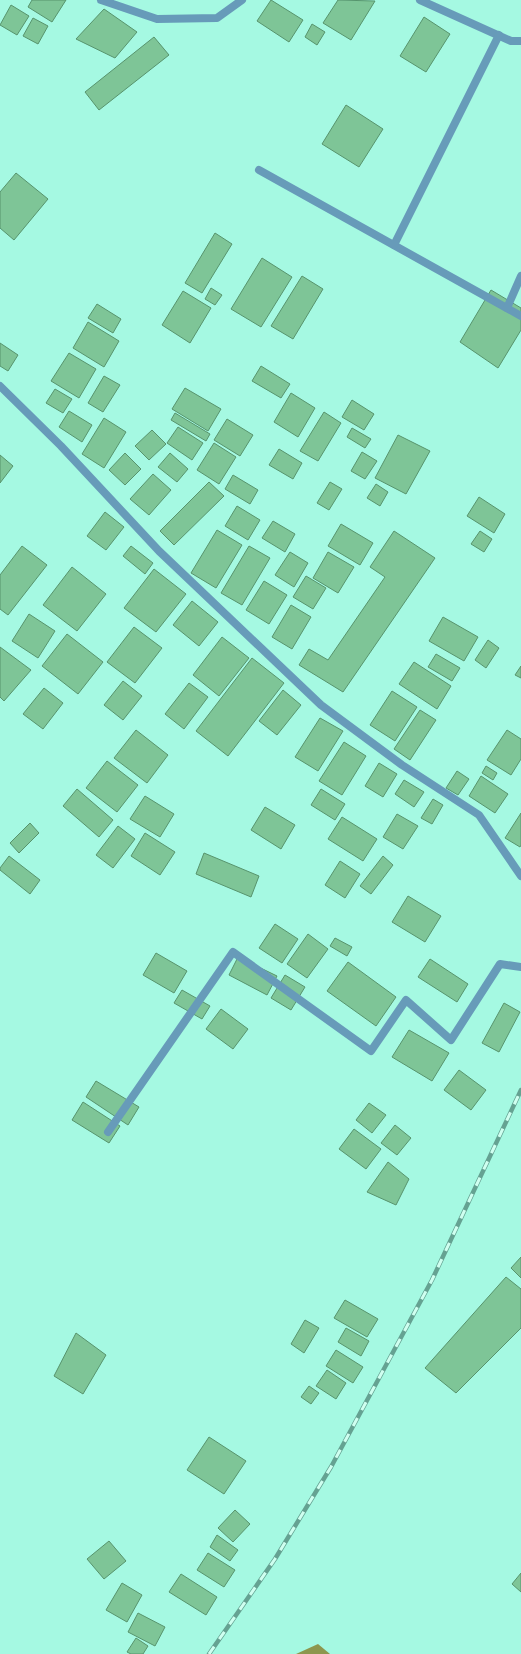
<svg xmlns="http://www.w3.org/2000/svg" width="521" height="1654" font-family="'IBM Plex Sans',sans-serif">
	<rect width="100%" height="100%" fill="#a5f9e2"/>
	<!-- water -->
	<path fill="#8d974e" d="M318,1644L330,1654H296Z"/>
	<!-- building -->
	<g fill="#7ec597" stroke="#57946d">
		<path d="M32,0H66L52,22L28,7Z"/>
		<path d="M271,0L303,20L289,42L257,21Z"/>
		<path d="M338,0L375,1L351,40L323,23Z"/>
		<path d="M11,5L29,16L17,35L0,25Z"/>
		<path d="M104,9L137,32L115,58L76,39Z"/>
		<path d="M424,17L450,34L426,72L400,56Z"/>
		<path d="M33,18L48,26L38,44L23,36Z"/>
		<path d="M312,24L325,32L317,45L305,37Z"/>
		<path d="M154,37L169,55L99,110L85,92Z"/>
		<path d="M346,105L383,129L359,167L322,144Z"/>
		<path d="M16,173L48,199L14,240L0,228V192Z"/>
		<path d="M215,233L232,244L202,293L185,283Z"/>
		<path d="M262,258L292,277L261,327L231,309Z"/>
		<path d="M302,276L323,289L293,339L271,326Z"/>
		<path d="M211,288L222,295L215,305L205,299Z"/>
		<path d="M491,290L521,308V330L498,368L460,342Z"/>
		<path d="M183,291L211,308L190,343L162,325Z"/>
		<path d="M97,304L121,319L113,333L88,318Z"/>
		<path d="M88,322L119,341L104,367L73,348Z"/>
		<path d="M0,343L18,355L8,371L0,366Z"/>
		<path d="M69,353L96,369L79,398L51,381Z"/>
		<path d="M261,366L290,384L281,398L252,381Z"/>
		<path d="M104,376L120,385L103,412L88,403Z"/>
		<path d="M185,388L221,409L208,431L172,409Z"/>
		<path d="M55,389L72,399L63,413L46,403Z"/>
		<path d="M291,393L315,408L298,437L274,422Z"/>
		<path d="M352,400L374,414L364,430L342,417Z"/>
		<path d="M69,411L92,425L82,442L59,427Z"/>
		<path d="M324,412L341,423L318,461L300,451Z"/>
		<path d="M175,413L210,434L206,441L171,420Z"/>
		<path d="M104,418L126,432L104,468L82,454Z"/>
		<path d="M227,419L253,435L240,456L214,440Z"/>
		<path d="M178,427L203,443L192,460L167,443Z"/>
		<path d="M352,428L371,439L365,448L347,437Z"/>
		<path d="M152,430L166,444L149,460L135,446Z"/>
		<path d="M398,435L430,451L406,494L375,478Z"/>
		<path d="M214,443L236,457L219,484L197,470Z"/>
		<path d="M279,449L302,463L293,479L269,465Z"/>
		<path d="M362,452L377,461L365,479L351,471Z"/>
		<path d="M125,453L141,469L125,485L109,470Z"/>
		<path d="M170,453L188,469L177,482L158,467Z"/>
		<path d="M0,455L13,466L0,483Z"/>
		<path d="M153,474L171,490L149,515L130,499Z"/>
		<path d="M233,475L258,490L250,504L225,489Z"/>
		<path d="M209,482L224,496L174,545L160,531Z"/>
		<path d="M330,482L342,489L329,510L317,503Z"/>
		<path d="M376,484L388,492L380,506L367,498Z"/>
		<path d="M479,497L505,514L494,533L467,516Z"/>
		<path d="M237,506L260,520L248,540L225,526Z"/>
		<path d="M105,512L124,527L106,550L87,536Z"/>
		<path d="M273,521L295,534L285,552L262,538Z"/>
		<path d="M341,524L373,543L360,565L328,546Z"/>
		<path d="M217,530L242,545L216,588L191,573Z"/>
		<path d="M394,531L435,558L343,692L299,665L309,649L328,660L385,577L370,567Z"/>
		<path d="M480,531L492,539L484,552L471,544Z"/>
		<path d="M22,546L47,565L8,615L0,609V575Z"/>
		<path d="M131,546L153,563L145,574L123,556Z"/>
		<path d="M249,546L270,558L242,605L221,593Z"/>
		<path d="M290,552L308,563L294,587L275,575Z"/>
		<path d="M328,552L354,567L338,593L313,578Z"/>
		<path d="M72,567L106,594L77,631L43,605Z"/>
		<path d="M154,569L186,594L156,632L124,608Z"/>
		<path d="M306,576L326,588L313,609L293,597Z"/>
		<path d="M264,581L287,595L269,624L246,610Z"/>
		<path d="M192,601L218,622L199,646L173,625Z"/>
		<path d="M291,605L311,617L292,649L272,637Z"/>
		<path d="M29,614L55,631L38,658L12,641Z"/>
		<path d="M443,617L478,637L464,661L429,641Z"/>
		<path d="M134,627L162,648L135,683L107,662Z"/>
		<path d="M67,634L103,662L78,694L42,666Z"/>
		<path d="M222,637L249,658L219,696L193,675Z"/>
		<path d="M488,640L499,648L486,668L475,660Z"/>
		<path d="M0,647L31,670L4,701L0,697Z"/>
		<path d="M436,654L460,668L452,681L428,667Z"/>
		<path d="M252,658L284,683L228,756L196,731Z"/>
		<path d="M414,662L451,686L437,709L399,684Z"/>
		<path d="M521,666V678L515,675Z"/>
		<path d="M123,681L142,696L123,720L104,705Z"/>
		<path d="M189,683L208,697L184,729L165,714Z"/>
		<path d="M44,688L63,703L43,729L23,714Z"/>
		<path d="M283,690L301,705L277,735L259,721Z"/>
		<path d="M392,691L417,707L395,741L370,725Z"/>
		<path d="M420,710L436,720L410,760L394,749Z"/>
		<path d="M320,718L343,731L318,771L295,757Z"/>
		<path d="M136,730L168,755L147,783L114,758Z"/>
		<path d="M507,730L521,739V759L511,775L487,760Z"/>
		<path d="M344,742L366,756L342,795L319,781Z"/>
		<path d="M107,761L138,785L117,812L86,788Z"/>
		<path d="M379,763L397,774L383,797L365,786Z"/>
		<path d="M486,766L497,773L493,780L482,773Z"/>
		<path d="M457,771L469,779L458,795L446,788Z"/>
		<path d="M481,776L508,794L495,813L469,796Z"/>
		<path d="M404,780L424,792L414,807L395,794Z"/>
		<path d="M77,789L113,820L99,837L63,806Z"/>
		<path d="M321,789L345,804L335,820L311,805Z"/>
		<path d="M145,796L174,814L160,837L130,819Z"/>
		<path d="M433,799L443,805L432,824L421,818Z"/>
		<path d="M265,807L295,825L281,849L251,830Z"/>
		<path d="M521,813V845L520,847L505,838Z"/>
		<path d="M397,814L418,826L403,849L383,837Z"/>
		<path d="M342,817L377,839L363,861L328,839Z"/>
		<path d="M30,823L39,833L19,853L10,843Z"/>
		<path d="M118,826L135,839L113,868L96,855Z"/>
		<path d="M145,833L175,852L160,875L131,856Z"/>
		<path d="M204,853L259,876L251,897L196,874Z"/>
		<path d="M9,856L40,880L30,894L0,870V868Z"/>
		<path d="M383,856L393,865L371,894L360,886Z"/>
		<path d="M340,861L360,874L345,898L325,885Z"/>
		<path d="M408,896L441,916L425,942L392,922Z"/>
		<path d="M275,924L298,939L282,963L259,948Z"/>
		<path d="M308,934L328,949L307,978L287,964Z"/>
		<path d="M335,938L352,947L347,956L330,946Z"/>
		<path d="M156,953L187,971L174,993L143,975Z"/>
		<path d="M238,957L277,976L267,995L229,975Z"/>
		<path d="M430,959L468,984L457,1002L418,977Z"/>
		<path d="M348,962L396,997L376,1026L327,991Z"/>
		<path d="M285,975L305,987L291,1010L271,998Z"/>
		<path d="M182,990L210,1006L202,1019L174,1003Z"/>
		<path d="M504,1003L520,1012L499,1052L482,1043Z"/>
		<path d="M221,1009L248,1029L233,1049L206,1029Z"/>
		<path d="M409,1030L449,1053L432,1081L392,1057Z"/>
		<path d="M459,1070L486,1090L471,1110L444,1090Z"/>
		<path d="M96,1081L139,1107L128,1125L86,1097Z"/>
		<path d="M83,1102L120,1126L109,1143L72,1120Z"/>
		<path d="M369,1103L386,1115L372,1133L356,1120Z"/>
		<path d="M395,1125L411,1138L397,1155L381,1143Z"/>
		<path d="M354,1129L381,1149L366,1169L339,1149Z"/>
		<path d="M388,1162L409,1179L396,1205L367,1192Z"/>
		<path d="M521,1257V1278L511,1268Z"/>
		<path d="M506,1277L521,1289V1328L456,1393L425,1368Z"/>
		<path d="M345,1300L378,1319L367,1337L334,1318Z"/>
		<path d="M305,1320L319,1328L304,1353L291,1344Z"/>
		<path d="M346,1328L369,1341L361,1356L338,1342Z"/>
		<path d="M76,1333L106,1355L83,1394L54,1376Z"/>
		<path d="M336,1350L363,1367L353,1383L326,1366Z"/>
		<path d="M327,1370L346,1383L336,1399L316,1386Z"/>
		<path d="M309,1386L319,1393L311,1404L301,1397Z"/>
		<path d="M209,1437L246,1461L224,1494L187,1470Z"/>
		<path d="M235,1510L250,1524L233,1542L218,1528Z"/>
		<path d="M217,1535L238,1550L230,1561L210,1547Z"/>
		<path d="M109,1541L126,1561L104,1579L87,1559Z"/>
		<path d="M208,1553L235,1570L224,1587L197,1570Z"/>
		<path d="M521,1573V1592L512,1584Z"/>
		<path d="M181,1574L217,1597L206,1615L169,1592Z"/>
		<path d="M122,1583L142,1595L127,1622L106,1610Z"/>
		<path d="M138,1613L165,1627L155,1646L128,1632Z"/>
		<path d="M136,1638L148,1646L143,1654H131L127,1652Z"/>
	</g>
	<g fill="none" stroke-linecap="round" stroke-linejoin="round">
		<!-- minor -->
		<g stroke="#679bb9" stroke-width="8">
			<path d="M101,0L157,19L217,18L242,0"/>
			<path d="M420,0L511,41H521"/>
			<path d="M259,170L521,316"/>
			<path d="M394,245L499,35"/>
			<path d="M507,308L521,276"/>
			<path d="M0,386L61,446L159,551L321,705L402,765L479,815L521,876"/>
			<path d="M108,1132L233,952L371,1051L406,1000L451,1040L500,964L521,967"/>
		</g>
		<!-- rail casing -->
		<g stroke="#65a292" stroke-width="4.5">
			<path id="rail" d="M209,1654L275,1559L331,1467L432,1280L521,1090"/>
		</g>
		<!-- rail -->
		<use href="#rail" stroke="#cffff0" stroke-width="3" stroke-dasharray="9" stroke-linecap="butt"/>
	</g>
</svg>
